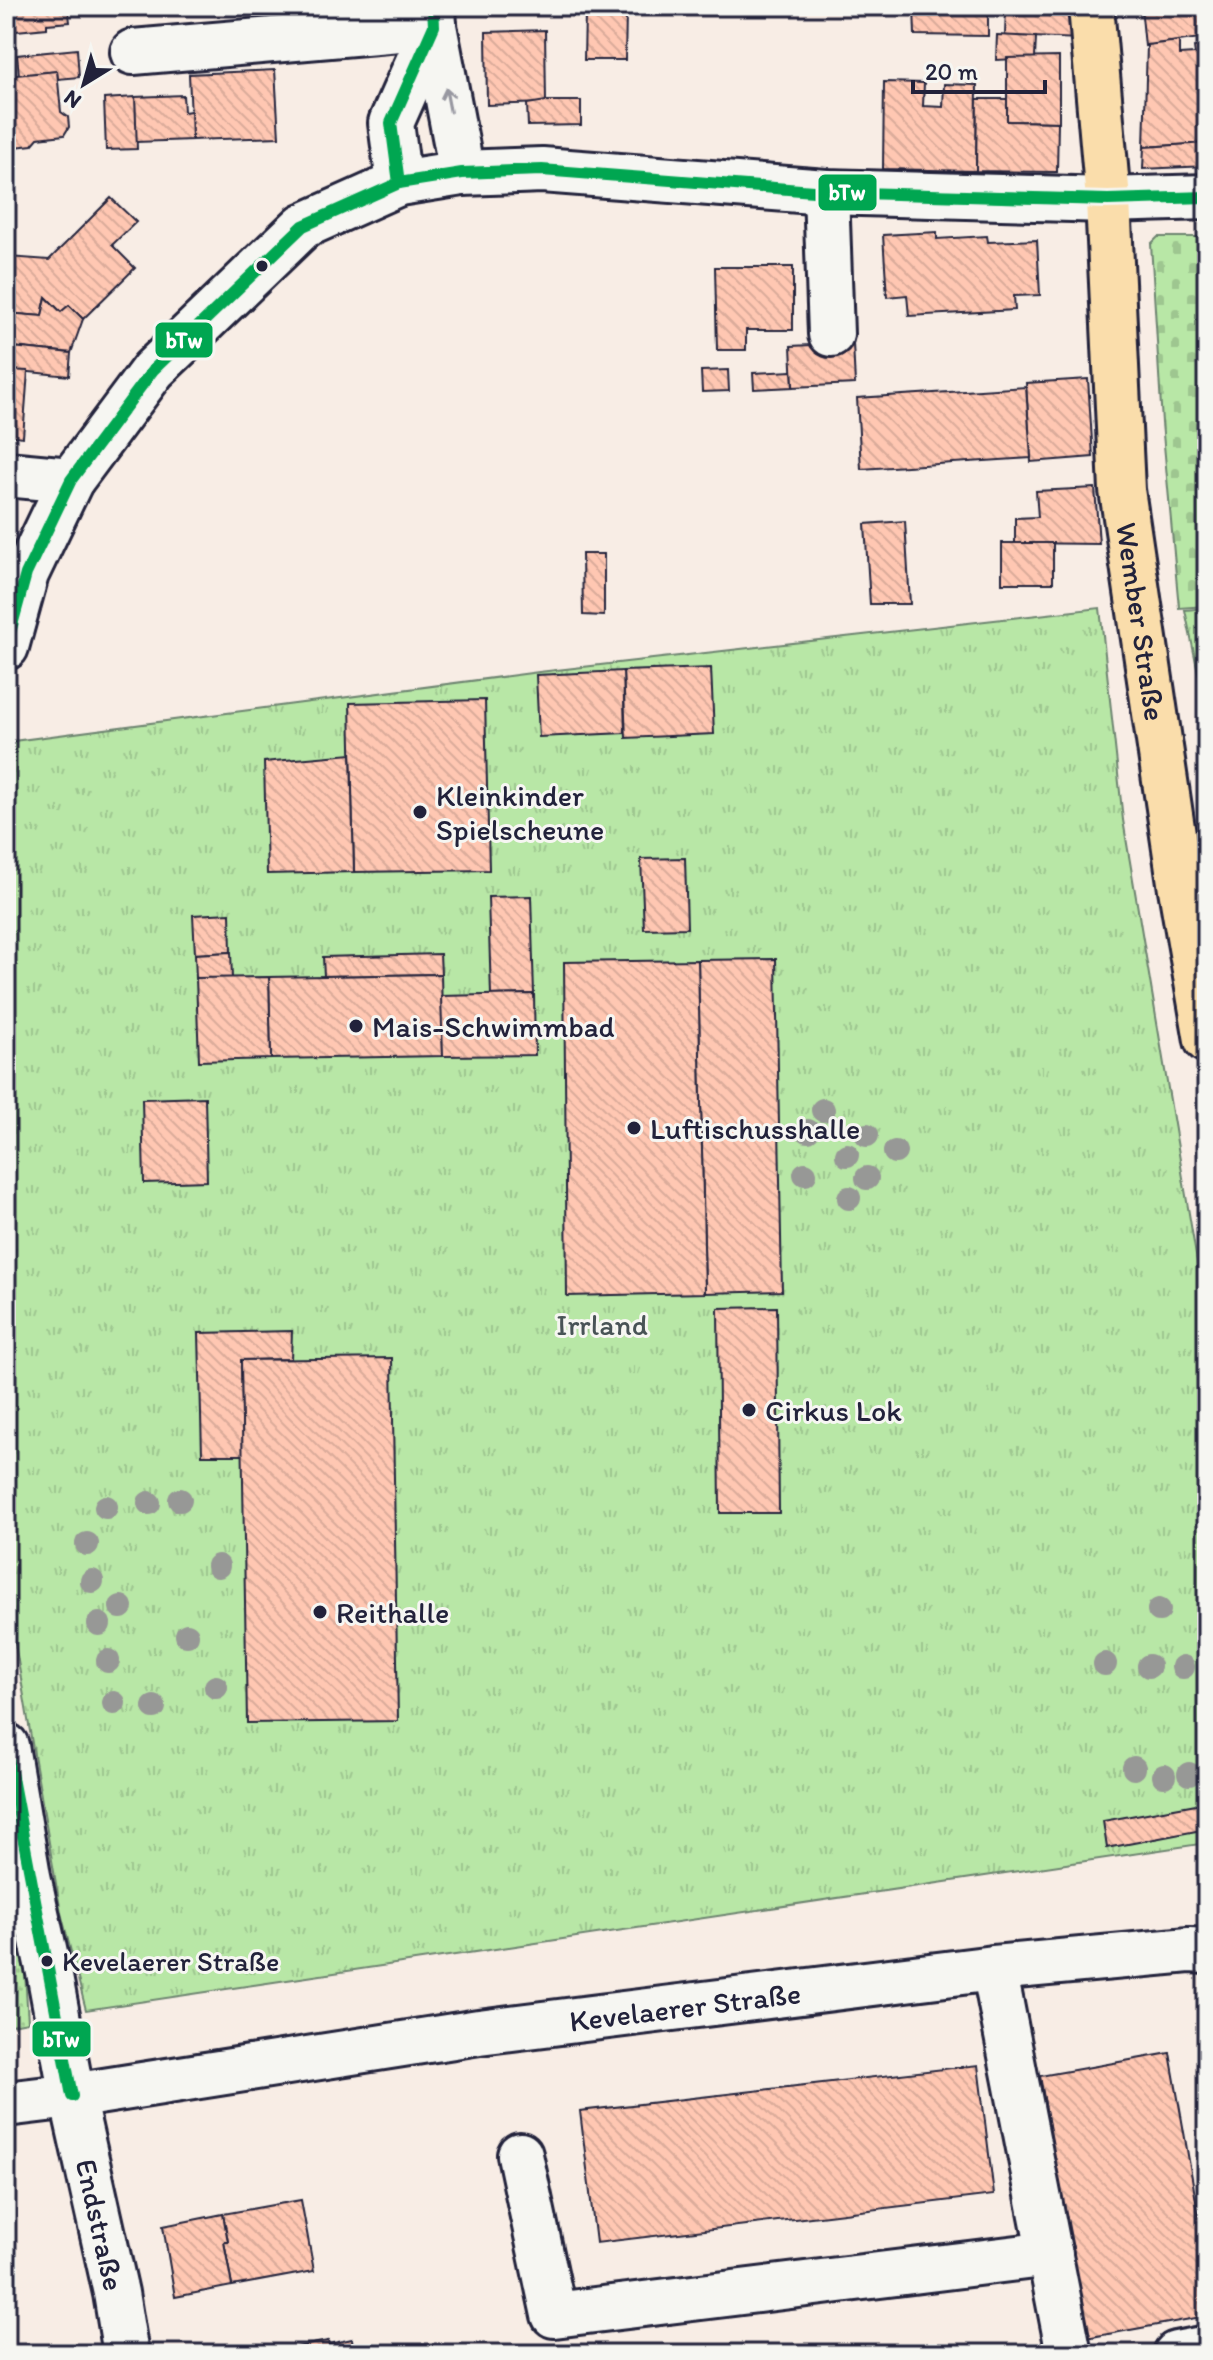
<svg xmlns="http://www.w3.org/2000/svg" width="1213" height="2360" font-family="Itim,sans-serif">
	<defs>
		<pattern id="grass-dots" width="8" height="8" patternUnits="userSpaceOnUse" patternTransform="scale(2)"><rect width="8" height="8" fill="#b8e7a6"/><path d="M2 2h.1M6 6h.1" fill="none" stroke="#9ec690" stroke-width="1.8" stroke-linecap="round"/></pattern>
		<pattern id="cemetery-stones" width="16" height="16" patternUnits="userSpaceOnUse" patternTransform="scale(2)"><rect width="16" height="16" fill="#b8e7a6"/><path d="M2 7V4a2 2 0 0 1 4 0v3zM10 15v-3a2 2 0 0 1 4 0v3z" fill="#9ec690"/></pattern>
		<pattern id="park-tufts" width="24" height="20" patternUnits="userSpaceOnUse" patternTransform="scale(2)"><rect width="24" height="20" fill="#b8e7a6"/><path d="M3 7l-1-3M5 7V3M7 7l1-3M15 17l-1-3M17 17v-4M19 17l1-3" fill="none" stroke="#9ec690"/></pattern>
		<pattern id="building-back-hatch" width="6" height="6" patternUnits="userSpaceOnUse" patternTransform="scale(2)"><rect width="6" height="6" fill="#ffc7b2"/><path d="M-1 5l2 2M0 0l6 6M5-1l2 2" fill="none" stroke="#daab9a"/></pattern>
	</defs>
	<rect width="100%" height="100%" fill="#f8ede5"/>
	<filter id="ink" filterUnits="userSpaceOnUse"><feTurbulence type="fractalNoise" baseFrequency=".0125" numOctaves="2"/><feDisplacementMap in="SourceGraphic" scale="16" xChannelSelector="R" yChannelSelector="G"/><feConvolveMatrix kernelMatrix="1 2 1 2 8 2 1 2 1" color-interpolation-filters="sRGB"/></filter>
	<g filter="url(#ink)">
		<!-- grass -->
		<path fill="url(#grass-dots)" stroke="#6d8470" stroke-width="2" d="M6,1827L22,1921L28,2022L6,2026Z"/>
		<!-- cemetery -->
		<path fill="url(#cemetery-stones)" stroke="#6d8470" stroke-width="2" d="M1158,237H1207V606L1179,608L1162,423L1151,244Z"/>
		<!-- park -->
		<g fill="url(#park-tufts)" stroke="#6d8470" stroke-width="2">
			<path d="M1100,608L1123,820L1207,1321V1843L86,2010L61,1913L6,1591V742L539,672Z"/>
			<path d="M1207,608V715L1185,610Z"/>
		</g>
		<!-- building -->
		<g fill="url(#building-back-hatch)" stroke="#22223b" stroke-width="2">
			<path d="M6,6H68L70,22L47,24V28L6,32Z"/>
			<path d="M914,6H988V36L915,35Z"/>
			<path d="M1006,6H1083L1081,39L1005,36Z"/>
			<path d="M1141,6H1207V37L1145,46Z"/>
			<path d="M585,14H626L625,60H584Z"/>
			<path d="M545,30L546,103L487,105L486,32Z"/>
			<path d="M997,35L1036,37L1035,58L996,60Z"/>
			<path d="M1179,41V55L1195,54L1194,47L1207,45V143L1144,147L1147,45Z"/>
			<path d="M77,49L79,77L58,79L57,71L19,75L17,55Z"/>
			<path d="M1059,57V122L1007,121V58Z"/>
			<path d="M275,70L279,137L192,140L189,74Z"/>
			<path d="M57,71L61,112L68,117L69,127L64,135L38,138L32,145L15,147L6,142V76Z"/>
			<path d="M884,82L924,83L923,106L943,107L944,84L977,85L976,171L883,169Z"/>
			<path d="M183,95L184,112L191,111L192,140L136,142L135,97Z"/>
			<path d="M135,97L137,149L106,150L104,99Z"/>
			<path d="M977,99H1007V121L1058,122L1057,172L976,171Z"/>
			<path d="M546,101H581V125L528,126L527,104Z"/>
			<path d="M1207,143V166L1143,169L1144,147Z"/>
			<path d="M111,198L136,222L112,245L135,268L83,319L69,305L61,312L46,297L42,316L6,313L9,257L49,260Z"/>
			<path d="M937,232V239L987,236L988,242L1037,240L1040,295L1014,296L1015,310L909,316L907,295L887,297L883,235Z"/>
			<path d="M715,267H793V330H746V350H717Z"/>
			<path d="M46,297L61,312L69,305L83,319L71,353L12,347L6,313L42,316Z"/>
			<path d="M853,343L855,384L793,387L791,346Z"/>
			<path d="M12,347L71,353L69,376L10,370Z"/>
			<path d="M6,370L28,371L23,437L6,435Z"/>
			<path d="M728,370L729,391L702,392L701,371Z"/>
			<path d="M792,371L793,387L754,389L753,373Z"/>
			<path d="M1088,379L1093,457L1031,462L1026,383Z"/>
			<path d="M1026,387L1031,458L861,469L857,398Z"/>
			<path d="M1095,488L1099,544L1015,543V518L1038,517L1036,491Z"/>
			<path d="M905,521L910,604H870L865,524Z"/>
			<rect x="1002" y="543" width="51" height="40"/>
			<path d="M582,554H604V616L583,615Z"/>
			<path d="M711,668L714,734L626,738L623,671Z"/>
			<path d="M623,671L625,733L539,737L536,675Z"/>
			<path d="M485,700L489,870L354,872L350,703Z"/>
			<path d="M351,754L354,872L267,874L264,762Z"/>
			<path d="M685,858L687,928L644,929L641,859Z"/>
			<path d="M531,896L534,994L491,995L488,897Z"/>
			<path d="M230,913L231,952L195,954L193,915Z"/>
			<path d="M231,952L232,978H196L195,954Z"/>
			<path d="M440,954L441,974L324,976L323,957Z"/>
			<path d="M776,959L782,1291L705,1293L698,960Z"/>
			<path d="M698,960L705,1293L567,1296L564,962Z"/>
			<path d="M441,974L443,1056L271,1059L269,977Z"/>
			<path d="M269,977L271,1059L199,1061L196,978Z"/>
			<path d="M534,994L535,1055L443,1056L441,996Z"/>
			<path d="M205,1097L207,1181L144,1183L142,1099Z"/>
			<path d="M777,1307L779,1513H720L718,1308Z"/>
			<path d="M292,1331L291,1359L241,1360L243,1455H202L199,1333Z"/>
			<path d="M392,1358L398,1721L247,1723L241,1360Z"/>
			<path d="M1207,1802V1829L1107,1848L1103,1821Z"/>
			<path d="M1170,2053L1207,2263V2316L1086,2338L1040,2076Z"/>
			<path d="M978,2065L994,2195L596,2243L580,2111Z"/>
			<path d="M301,2200L314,2271L232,2286L224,2242H228L223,2214Z"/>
			<path d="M223,2214L228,2242H224L232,2286L175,2297L163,2226Z"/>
			<path d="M352,2339L354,2354H282L281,2350L328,2341L329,2344Z"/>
		</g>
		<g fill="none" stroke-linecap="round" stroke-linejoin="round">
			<!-- minor casing -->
			<g stroke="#22223b" stroke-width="50">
				<g id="minor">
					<path d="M433,6L434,26L462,173"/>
					<path d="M133,52L434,26"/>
					<path d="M399,183L391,123L434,26"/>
					<path d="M826,192L831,334"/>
					<path d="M6,474L71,480"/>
					<path d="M6,647L26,574L71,480L153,370L303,226L399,183L462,173L542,170L826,192L1108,200L1207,197"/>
					<path id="s1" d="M6,1746L28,1876L50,1977L72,2096L116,2293L126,2354"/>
					<path d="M994,1968L1069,2354"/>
					<path id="s2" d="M6,2104L72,2096L479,2032L994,1968L1189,1950L1207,1951"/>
					<path d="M520,2155L554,2315L1050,2254"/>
					<path d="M1176,2354L1207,2348"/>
				</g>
			</g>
			<!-- major casing -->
			<g stroke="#22223b" stroke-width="50">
				<g id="major">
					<path id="s3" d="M1091,6L1108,200L1122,490L1181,889L1207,1040"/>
				</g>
			</g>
			<!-- minor -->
			<use href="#minor" stroke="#f6f6f2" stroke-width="44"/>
			<!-- major -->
			<use href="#major" stroke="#faddab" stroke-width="44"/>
			<!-- bus-1 casing -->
			<g stroke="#f6f6f2" stroke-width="18">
				<g id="bus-1">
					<path d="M399,183L391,123L434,26L433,6"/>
					<path d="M6,647L26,574L71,480L153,370L303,226L399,183L462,173L542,170L826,192L1108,200L1207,197"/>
					<path d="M6,1746L72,2096"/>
				</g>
			</g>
			<!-- bus-1 -->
			<use href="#bus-1" stroke="#00a651" stroke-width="12"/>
		</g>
		<!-- trees -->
		<g fill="#979896">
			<circle cx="823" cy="1110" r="12"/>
			<circle cx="808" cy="1131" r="12"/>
			<circle cx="867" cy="1135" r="12"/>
			<circle cx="895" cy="1152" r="12"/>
			<circle cx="847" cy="1155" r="12"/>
			<circle cx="805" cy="1174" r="12"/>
			<circle cx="867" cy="1178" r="12"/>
			<circle cx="849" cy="1198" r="12"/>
			<circle cx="180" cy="1500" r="12"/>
			<circle cx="149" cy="1503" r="12"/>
			<circle cx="106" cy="1507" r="12"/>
			<circle cx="87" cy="1544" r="12"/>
			<circle cx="218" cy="1566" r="12"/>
			<circle cx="92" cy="1581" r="12"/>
			<circle cx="121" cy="1607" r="12"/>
			<circle cx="1159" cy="1610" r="12"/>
			<circle cx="99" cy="1624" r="12"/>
			<circle cx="187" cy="1635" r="12"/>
			<circle cx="108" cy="1661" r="12"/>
			<circle cx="1105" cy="1664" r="12"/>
			<circle cx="1149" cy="1666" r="12"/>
			<circle cx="1183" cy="1667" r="12"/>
			<circle cx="216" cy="1687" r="12"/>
			<circle cx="114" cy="1703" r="12"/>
			<circle cx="154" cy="1707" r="12"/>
			<circle cx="1134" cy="1768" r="12"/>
			<circle cx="1189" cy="1774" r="12"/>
			<circle cx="1164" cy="1776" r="12"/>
		</g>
		<!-- one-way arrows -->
		<defs><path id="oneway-shaft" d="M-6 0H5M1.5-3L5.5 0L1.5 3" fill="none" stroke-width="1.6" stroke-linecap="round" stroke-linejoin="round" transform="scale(2)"/></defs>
		<use stroke="#9797a0" href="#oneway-shaft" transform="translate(448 100) rotate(-101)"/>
	</g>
	<!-- markers -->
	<g fill="#22223b" stroke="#f6f6f2" stroke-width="3">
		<circle cx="262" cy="266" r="7"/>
		<circle cx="420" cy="812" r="8"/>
		<circle cx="356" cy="1026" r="8"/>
		<circle cx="634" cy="1128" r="8"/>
		<circle cx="749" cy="1410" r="8"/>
		<circle cx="320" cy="1612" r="8"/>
		<circle cx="47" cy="1961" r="7"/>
	</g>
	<g text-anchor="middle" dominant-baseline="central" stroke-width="6" stroke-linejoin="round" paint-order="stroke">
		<!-- bus labels -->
		<g font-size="28" fill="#22223b" stroke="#f6f6f2" text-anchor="start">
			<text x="62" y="1961">Kevelaerer Straße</text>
		</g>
		<!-- street labels -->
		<g font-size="30" fill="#22223b" stroke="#f6f6f2">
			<text stroke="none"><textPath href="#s3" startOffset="618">Wember Straße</textPath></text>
			<text stroke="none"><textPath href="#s2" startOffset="686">Kevelaerer Straße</textPath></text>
			<text stroke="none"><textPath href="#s1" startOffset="488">Endstraße</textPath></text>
		</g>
		<!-- poi labels -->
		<g font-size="30" fill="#22223b" stroke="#f6f6f2" text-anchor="start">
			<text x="436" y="795">Kleinkinder<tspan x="436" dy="34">Spielscheune</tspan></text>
			<text x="372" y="1026">Mais-Schwimmbad</text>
			<text x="650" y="1128">Luftischusshalle</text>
			<text x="765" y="1410">Cirkus Lok</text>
			<text x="336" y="1612">Reithalle</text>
		</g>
		<!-- park labels -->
		<g font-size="30" fill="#485356" stroke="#f6f6f2">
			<text x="602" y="1324">Irrland</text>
		</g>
	</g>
	<g stroke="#f6f6f2" stroke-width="3">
		<rect x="817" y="173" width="61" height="39" rx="8" fill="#00a651"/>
		<rect x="154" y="321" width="60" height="38" rx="8" fill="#00a651"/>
		<rect x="31" y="2020" width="61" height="38" rx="8" fill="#00a651"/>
	</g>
	<g font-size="22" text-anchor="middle" font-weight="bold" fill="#fff">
		<text x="847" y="200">bTw</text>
		<text x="184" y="348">bTw</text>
		<text x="61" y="2047">bTw</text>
	</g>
	<!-- margin -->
	<rect width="1213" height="2360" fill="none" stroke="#f6f6f2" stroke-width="32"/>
	<rect x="16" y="16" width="1181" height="2328" fill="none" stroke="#22223b" stroke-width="3" filter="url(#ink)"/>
	<!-- north arrow -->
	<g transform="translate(84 84) rotate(217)" stroke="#f6f6f2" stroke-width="6" paint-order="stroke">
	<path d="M0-6L14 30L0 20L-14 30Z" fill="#22223b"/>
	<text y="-12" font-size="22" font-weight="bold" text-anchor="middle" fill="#22223b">N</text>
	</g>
	<!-- scale -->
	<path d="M913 80v12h132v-12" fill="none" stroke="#22223b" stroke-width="4"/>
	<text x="925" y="80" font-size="24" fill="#22223b" stroke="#f6f6f2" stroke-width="6" paint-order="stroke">20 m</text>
</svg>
